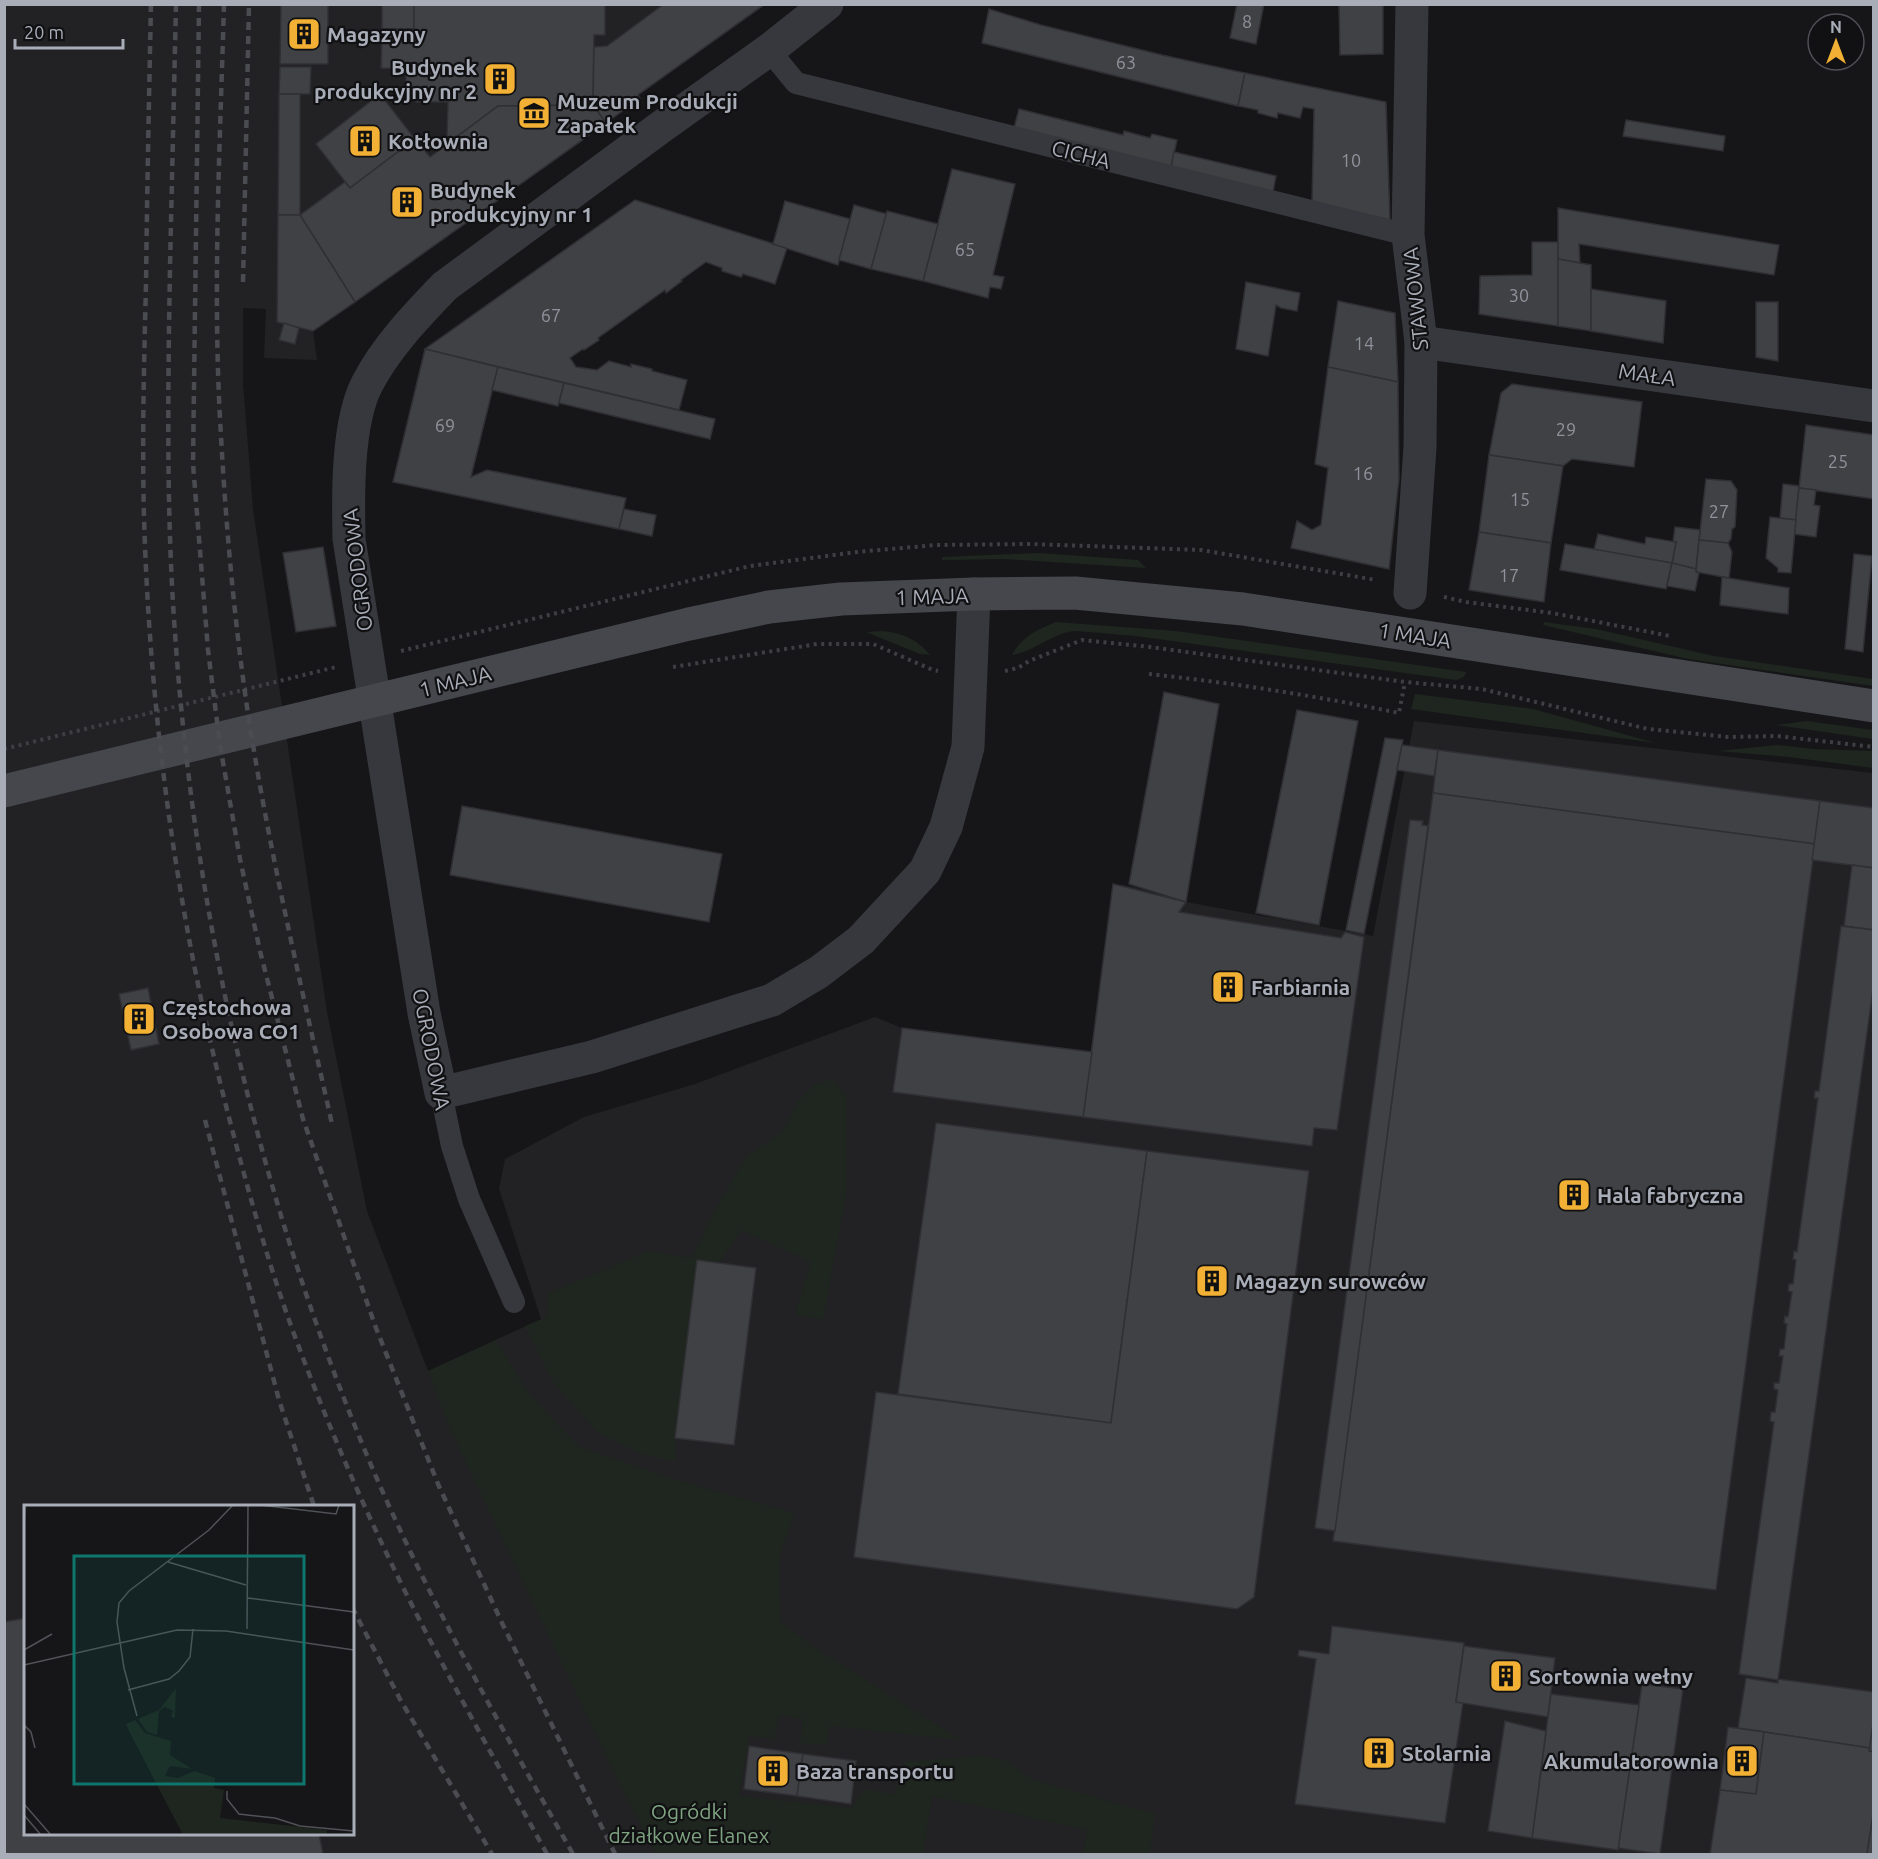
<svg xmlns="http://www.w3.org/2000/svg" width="1878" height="1859" font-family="Ubuntu,sans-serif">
	<rect width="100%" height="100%" fill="#161618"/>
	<!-- built -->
	<path fill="#222225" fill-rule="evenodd" d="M5,5H765L638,95L640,98L580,143L313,331L317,360L264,358L266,309L243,308V383L253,509L327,1012L367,1211L428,1371L541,1319L499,1189L505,1159L584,1117L695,1084L875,1017L902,1028L1092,1052L1113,884L1134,887L1186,902L1373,936L1414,721L1873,773V1854H903L629,1801L656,1854H5ZM26,1506H352V1834H26Z"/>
	<!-- green -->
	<g fill="#1e261f">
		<path d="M1039,553L1138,560L1146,568L1004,559L942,560V557Z"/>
		<path d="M1056,622L1176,631L1466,672L1464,677L1456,680L1136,636L1077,631C1054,631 1035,652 1012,655C1022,636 1037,630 1056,622Z"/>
		<path d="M1544,622L1596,629L1714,656L1873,679V686L1688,659L1543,625Z"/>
		<path d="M883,631C903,633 918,640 930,655L920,654L866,632Z"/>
		<path d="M1415,694L1533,709L1656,743L1411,709Z"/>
		<path d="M1807,721L1873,730V739L1776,725Z"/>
		<path d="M1778,745L1814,749L1873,751V768L1789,757L1718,751Z"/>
		<path d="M833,1079L846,1096V1195L823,1320L795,1314L811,1262L741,1230L720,1263L697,1261L675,1438L676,1462L641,1454L597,1432L553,1382L525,1326L547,1317L548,1293L649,1251L692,1258L712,1215L745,1158L784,1130L798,1101L814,1085Z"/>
		<path d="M496,1340L528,1392L579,1447L673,1479L794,1513C792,1526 785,1537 782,1549C776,1570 780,1600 781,1622L817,1649L961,1740L830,1726L826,1745L800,1743L803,1719L779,1715L774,1739L749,1736L739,1796L851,1808L865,1789L895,1795L903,1762L980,1756L1005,1760L1034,1780L1155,1814L1150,1854H1083L1087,1830L932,1796L923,1854H656L618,1781L449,1427L428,1371Z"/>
	</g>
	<!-- building -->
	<g fill="#404145" stroke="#303034" stroke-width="1.5">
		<path d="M281,4H328V64H280Z"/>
		<rect x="382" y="4" width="32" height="25"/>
		<path d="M414,4H605V35H594L593,105L498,106L451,141L447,136L448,102H416L406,88V69L381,68L382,29H414Z"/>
		<path d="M664,4H765L638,95L640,98L606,123L593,105L594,47L607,46Z"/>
		<path d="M1237,4H1264L1256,44L1230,38Z"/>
		<path d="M1339,4H1383V54L1340,55Z"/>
		<path d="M989,9L1041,25L1162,55L1245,73L1238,106L982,43Z"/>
		<path d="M280,67H311L310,94H279Z"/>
		<path d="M1245,73L1386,102L1390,220L1312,202L1314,109L1303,107L1300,118L1278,113L1277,118L1258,113V110L1238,106Z"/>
		<path d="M279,94H300V215H278Z"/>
		<path d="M380,94L415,139L350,188L316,144Z"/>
		<path d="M593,105L606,123L355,302L300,215L345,182L350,188L415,139L430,157L498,106Z"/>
		<path d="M1019,109L1123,135L1124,131L1150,138L1152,134L1177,140L1171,167L1014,128Z"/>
		<path d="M1626,120L1725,136L1723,151L1623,136Z"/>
		<path d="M1174,152L1276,176L1273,192L1171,167Z"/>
		<path d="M952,169L1015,184L993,275L1004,277L1001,289L990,287L988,298L923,281Z"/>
		<path d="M635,200L787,248L775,284L743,274L741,277L722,271V268L706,262L681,280L682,281L666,293L665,290L598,338L599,340L584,350L583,349L570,358L576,367L597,370L609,361L631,367V364L652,369V371L687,380L679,410L425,349Z"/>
		<path d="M785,201L850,219L838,265L773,244Z"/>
		<path d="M854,205L887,214L871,269L839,260Z"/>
		<path d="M1558,208L1779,245L1774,275L1579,244L1580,263L1558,259Z"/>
		<path d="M887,211L938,224L923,281L871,269Z"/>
		<path d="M278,215H300L355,302L313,331L277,322Z"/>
		<path d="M1532,242H1558V326L1479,314L1480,276L1532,275Z"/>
		<path d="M1558,259L1591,265V331L1558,326Z"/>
		<path d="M1246,282L1300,293L1297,311L1281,308L1276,305L1268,356L1236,349Z"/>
		<path d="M1591,289L1666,301L1663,343L1591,331Z"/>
		<path d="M1338,301L1395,313L1398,382L1328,367Z"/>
		<path d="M1756,302H1778V361L1756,357Z"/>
		<path d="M284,323L299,328L295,344L279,340Z"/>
		<path d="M425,349L498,367L471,477L487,470L626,498L619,529L393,482Z"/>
		<path d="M498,367L564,383L558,406L492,390Z"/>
		<path d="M1328,367L1398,382L1399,479L1389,569L1291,548L1297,521L1312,530L1321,525L1328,468L1315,464Z"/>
		<path d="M564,383L715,419L710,439L559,403Z"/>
		<path d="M1512,384L1642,402L1634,467L1572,459L1563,466L1489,455L1501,393Z"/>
		<path d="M1806,425L1874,435V499L1799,488Z"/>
		<path d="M1489,455L1563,466L1551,543L1479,532Z"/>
		<path d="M1706,479L1731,481L1737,490L1735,527L1732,529L1731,539L1728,543L1699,540Z"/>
		<path d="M1783,484L1799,486L1796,520L1780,518Z"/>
		<path d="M1799,488L1816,490L1814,505L1820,506L1816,537L1794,534Z"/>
		<path d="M624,509L656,515L652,536L619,529Z"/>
		<path d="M1770,517L1796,520L1791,573L1778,572V568L1766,558Z"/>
		<path d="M1675,527L1700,530L1696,569L1672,563L1676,542H1673Z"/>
		<path d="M1479,532L1551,543L1544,602L1469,590Z"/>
		<path d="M1598,534L1645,544L1646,537L1676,542L1672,563L1594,550Z"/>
		<path d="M1699,540L1728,543L1732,552L1729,578L1696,572Z"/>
		<path d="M1565,544L1672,563L1666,589L1560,570Z"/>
		<path d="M323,547L336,626L296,632L283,553Z"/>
		<path d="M1854,554L1872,556L1863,652L1845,649Z"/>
		<path d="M1672,563L1696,569V572L1699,573L1695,591L1667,586Z"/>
		<path d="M1722,577L1789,588L1788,614L1720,605Z"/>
		<path d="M1164,692L1219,704L1186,902L1129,884Z"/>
		<path d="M1297,710L1358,721L1319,925L1256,913Z"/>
		<path d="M1385,738L1403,740L1364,934L1346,930Z"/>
		<path d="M1402,745L1438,750L1434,776L1397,770Z"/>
		<path d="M1438,750L1820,801L1815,844L1433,793Z"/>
		<path d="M1433,793L1815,844L1716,1590L1333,1541Z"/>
		<path d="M1820,801L1874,808V868L1812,860Z"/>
		<path d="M462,806L722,854L709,922L450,875Z"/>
		<path d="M1410,820L1423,821L1422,825L1428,826L1335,1531L1315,1528Z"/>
		<path d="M1852,865L1874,868V930L1844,926Z"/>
		<path d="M1113,884L1186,902L1179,912L1341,938L1345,932L1364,937L1337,1130L1314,1128L1312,1146L1083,1117Z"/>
		<path d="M1841,926L1874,930V982L1778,1680L1739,1674L1774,1422L1770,1421L1771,1412H1775L1778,1390L1774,1389V1383H1779L1783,1356H1779L1780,1349H1784L1787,1324L1784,1323L1785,1316L1788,1317L1792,1292L1788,1291L1789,1284H1793L1796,1260L1793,1259L1794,1251L1797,1252L1818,1098H1814L1815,1091H1819Z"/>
		<path d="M148,988L159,1044L131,1050L119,994Z"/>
		<path d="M902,1028L1092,1052L1083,1117L893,1092Z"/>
		<path d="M936,1123L1147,1151L1111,1423L898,1394Z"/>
		<path d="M1147,1151L1309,1171L1254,1597L1237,1609L854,1557L876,1392L1111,1423Z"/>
		<path d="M697,1260L756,1268L734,1445L675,1438Z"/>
		<path d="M26,1618V1834H319L323,1854H4V1622Z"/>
		<path d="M1332,1626L1464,1643L1456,1702L1463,1703L1445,1823L1295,1804L1316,1659L1298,1656L1299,1650L1329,1654Z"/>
		<path d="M1464,1646L1555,1658L1548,1717L1456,1702Z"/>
		<path d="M1746,1678L1778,1683V1679L1874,1692V1717L1870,1748L1738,1728Z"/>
		<path d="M1642,1684L1683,1689L1660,1854L1618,1848Z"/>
		<path d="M1551,1694L1639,1705L1618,1850L1532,1838Z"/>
		<path d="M1874,1717V1752L1869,1751Z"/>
		<path d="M1505,1721L1546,1731L1532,1838L1488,1831Z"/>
		<path d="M1728,1727L1764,1732L1756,1794L1720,1790Z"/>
		<path d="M1764,1732L1870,1748L1869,1751L1874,1752V1809L1867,1854H1710L1720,1790L1756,1794Z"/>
		<path d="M749,1746L803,1754L797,1796L744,1789Z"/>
		<path d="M803,1754L856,1761L851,1804L797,1796Z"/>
		<path d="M1874,1809V1854H1867Z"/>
	</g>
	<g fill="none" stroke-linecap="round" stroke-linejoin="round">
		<!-- path -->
		<g stroke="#3d3f44" stroke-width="4" stroke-dasharray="3 4.5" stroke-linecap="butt">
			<path d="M1444,597L1466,602L1552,613L1670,636"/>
			<path d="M401,651L750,566L857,552L936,545L1031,544L1201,550L1376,580"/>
			<path d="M673,667L817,644H873L933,670L938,671"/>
			<path d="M1005,671L1018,668L1029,661L1082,640L1150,647L1405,682L1482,689L1648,729L1728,737L1777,736L1874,747"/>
			<path d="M1149,674C1233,683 1317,696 1399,713L1405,682"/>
			<path d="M4,749L336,667"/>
		</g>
		<!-- lane -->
		<g stroke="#37383d" stroke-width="22">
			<path d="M769,50L796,83L1408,235"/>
			<path d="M441,1093L452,1146L469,1199L514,1302"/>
		</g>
		<!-- street -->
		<g stroke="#37383d" stroke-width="33">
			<path d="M827,4L769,50L661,127L445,286C417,315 386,347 367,384C347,423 348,495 349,539L424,1013L441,1093L592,1057L772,1000L819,972L861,940L925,871L946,827L968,747L974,594"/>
			<path d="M1421,342L1874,406"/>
			<path d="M1410,593L1420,447L1421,342L1408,235L1412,4"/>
		</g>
		<!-- secondary -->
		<path stroke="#45474d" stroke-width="33" d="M4,791L689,624L769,607L841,599L974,594L1075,593L1243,609L1874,706"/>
		<!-- rail -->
		<g stroke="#4a4c52" stroke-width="4.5" stroke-dasharray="8 6" stroke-linecap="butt">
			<path d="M151,4C149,98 147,192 146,285C144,363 142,439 144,517C150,724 179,929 232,1129C251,1201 271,1273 297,1342C332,1436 372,1527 418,1617C459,1697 504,1776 547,1854"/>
			<path d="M176,4C174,92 172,179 170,266C168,388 166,511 175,633C194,910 256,1185 361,1441C420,1585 497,1720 573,1854"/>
			<path d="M199,4L193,464L208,650L220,745L240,859L260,951L303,1119L376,1328L438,1484L502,1623L615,1854"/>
			<path d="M224,4C220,148 212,292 221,436C226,526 234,617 247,707C268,847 301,985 332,1124"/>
			<path d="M243,282L249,4"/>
			<path d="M205,1120L279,1400L314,1506"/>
			<path d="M352,1607L401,1701L492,1854"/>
		</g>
	</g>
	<!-- icons -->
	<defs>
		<g id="building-square" transform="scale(1.725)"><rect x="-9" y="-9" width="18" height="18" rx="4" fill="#f2b134" stroke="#111113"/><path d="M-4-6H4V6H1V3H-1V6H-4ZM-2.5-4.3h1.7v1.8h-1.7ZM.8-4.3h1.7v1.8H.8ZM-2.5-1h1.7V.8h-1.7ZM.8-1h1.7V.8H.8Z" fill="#111"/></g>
		<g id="museum-square" transform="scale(1.725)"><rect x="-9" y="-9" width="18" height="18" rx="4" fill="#f2b134" stroke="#111113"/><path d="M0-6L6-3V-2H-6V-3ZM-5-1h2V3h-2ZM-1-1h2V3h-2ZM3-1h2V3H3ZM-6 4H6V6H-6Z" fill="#111"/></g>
	</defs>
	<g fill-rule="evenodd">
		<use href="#building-square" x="304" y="34"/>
		<use href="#building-square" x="500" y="79"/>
		<use href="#museum-square" x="534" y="113"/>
		<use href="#building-square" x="365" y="141"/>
		<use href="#building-square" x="407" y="202"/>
		<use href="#building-square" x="1228" y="987"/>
		<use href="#building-square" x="139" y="1019"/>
		<use href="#building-square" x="1574" y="1195"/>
		<use href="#building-square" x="1212" y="1281"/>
		<use href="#building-square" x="1506" y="1676"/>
		<use href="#building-square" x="1379" y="1753"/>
		<use href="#building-square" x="1742" y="1761"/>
		<use href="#building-square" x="773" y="1771"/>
	</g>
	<g text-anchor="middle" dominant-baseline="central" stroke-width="4.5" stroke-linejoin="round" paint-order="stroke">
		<!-- number labels -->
		<g font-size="18" fill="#8e929b">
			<text x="1247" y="21">8</text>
			<text x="1126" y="62">63</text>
			<text x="1351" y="160">10</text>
			<text x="965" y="249">65</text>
			<text x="1519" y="295">30</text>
			<text x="551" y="315">67</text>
			<text x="1364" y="343">14</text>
			<text x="445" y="425">69</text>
			<text x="1566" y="429">29</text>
			<text x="1838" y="461">25</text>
			<text x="1363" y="473">16</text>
			<text x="1520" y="499">15</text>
			<text x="1719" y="511">27</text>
			<text x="1509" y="575">17</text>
		</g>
		<!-- poi labels -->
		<g font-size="21" font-weight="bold" fill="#a8adb8" stroke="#111113" text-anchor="start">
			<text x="327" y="34">Magazyny</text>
			<text x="477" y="67" text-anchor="end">Budynek<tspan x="477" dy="24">produkcyjny nr 2</tspan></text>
			<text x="557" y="101">Muzeum Produkcji<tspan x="557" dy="24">Zapałek</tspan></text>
			<text x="388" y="141">Kotłownia</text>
			<text x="430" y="190">Budynek<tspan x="430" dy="24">produkcyjny nr 1</tspan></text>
			<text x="1251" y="987">Farbiarnia</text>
			<text x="162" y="1007">Częstochowa<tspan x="162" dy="24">Osobowa CO1</tspan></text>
			<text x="1597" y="1195">Hala fabryczna</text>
			<text x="1235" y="1281">Magazyn surowców</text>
			<text x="1529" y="1676">Sortownia wełny</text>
			<text x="1402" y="1753">Stolarnia</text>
			<text x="1719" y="1761" text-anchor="end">Akumulatorownia</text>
			<text x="796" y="1771">Baza transportu</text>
		</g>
		<!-- street labels -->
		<g font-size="21" fill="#a8adb8" stroke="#111113">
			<text transform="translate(1081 154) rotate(14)">CICHA</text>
			<text transform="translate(1415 299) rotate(-96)">STAWOWA</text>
			<text transform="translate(1647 374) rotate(8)">MAŁA</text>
			<text transform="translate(357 570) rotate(-97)">OGRODOWA</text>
			<text transform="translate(932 596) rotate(-2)">1 MAJA</text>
			<text transform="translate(1415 635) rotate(9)">1 MAJA</text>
			<text transform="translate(455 681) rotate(-14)">1 MAJA</text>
			<text transform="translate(432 1049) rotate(79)">OGRODOWA</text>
		</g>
		<!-- park labels -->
		<g font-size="21" fill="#7fa381" stroke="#111113">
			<text x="689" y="1811">Ogródki<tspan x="689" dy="24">działkowe Elanex</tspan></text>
		</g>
	</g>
	<!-- overview -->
	<g transform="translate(24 1505)">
		<rect width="330" height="330" fill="#161618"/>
		<path d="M152,183L151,213L147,212L149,206L141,202L135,206L133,230L123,227L114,214L135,205ZM111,215L121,228L147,236L146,250L168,264L146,261L141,271L154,273L170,266L191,273L190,283L200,285L196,313L303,325L302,330H159L105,226L102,219Z" fill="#1e261f"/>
		<path fill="none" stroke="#505258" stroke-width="1.5" d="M236,0L312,9L315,0M0,25L1,0M144,57L222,80M224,93L330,107M223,124L224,0M0,145L28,129M0,160L153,125L202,126L330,145M104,185L145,174L155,166L166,152L169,124M113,211L100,163L93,117L95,98L105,86L185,25L209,0M0,220L7,227L11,243M203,286V294L215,309L251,313L276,321L330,326M0,299L27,330M0,310L17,330"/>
		<path fill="#0f766e" fill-opacity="0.15" stroke="#0f766e" stroke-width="3" d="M50,51H280V279H50Z"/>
		<rect width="330" height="330" fill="none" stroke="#a8adb8" stroke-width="3"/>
	</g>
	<!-- border -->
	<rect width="1878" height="1859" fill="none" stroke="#a8adb8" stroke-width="12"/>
	<!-- north arrow -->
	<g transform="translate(1836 42)"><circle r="28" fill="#111113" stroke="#4d4f55" stroke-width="1.5"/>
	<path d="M0-4.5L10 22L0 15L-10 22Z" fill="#f2b134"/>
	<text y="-9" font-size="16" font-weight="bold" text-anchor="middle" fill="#a8adb8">N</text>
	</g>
	<!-- scale -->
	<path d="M15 39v9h108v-9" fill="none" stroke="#a8adb8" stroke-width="3"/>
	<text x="24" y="39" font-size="18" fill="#a8adb8" stroke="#111113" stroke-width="4.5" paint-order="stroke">20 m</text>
</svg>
